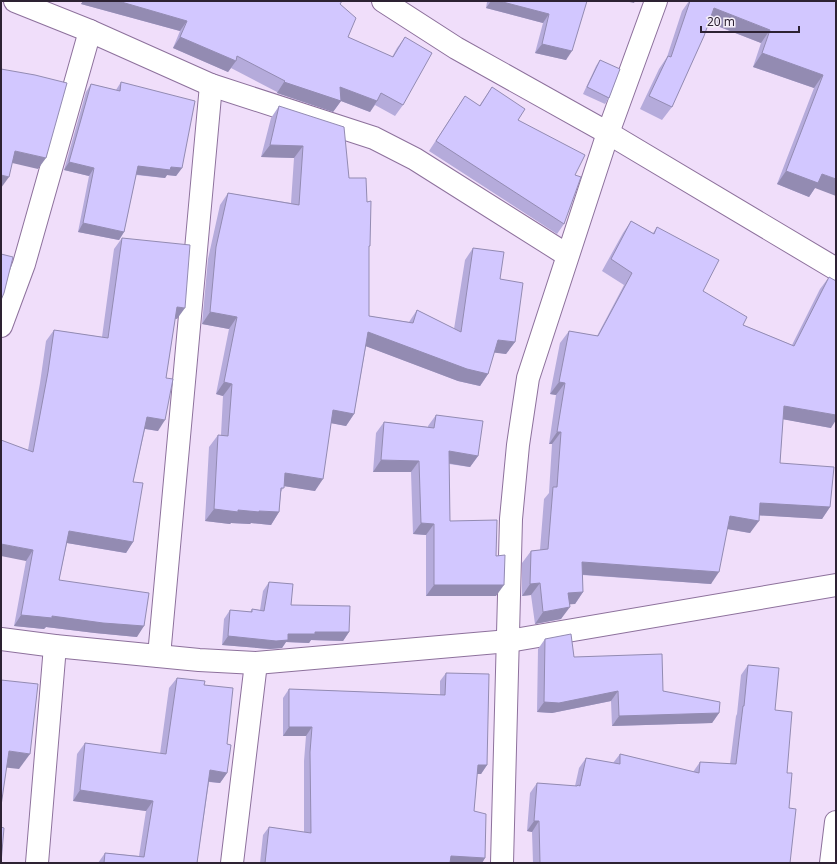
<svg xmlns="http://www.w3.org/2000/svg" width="837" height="864" font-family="'Noto Sans',sans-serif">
	<rect width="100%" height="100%" fill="#f0defa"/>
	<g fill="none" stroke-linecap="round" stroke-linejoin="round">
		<!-- street casing -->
		<g stroke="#8d719c" stroke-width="24">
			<g id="street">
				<path d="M15,1L90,31L211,85L374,138L415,159L567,255"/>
				<path d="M383,1L456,48L608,133L836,269"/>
				<path d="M1,326L24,264L90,31"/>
				<path d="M1,639L55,646L199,660L256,663L509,641L836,585"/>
				<path d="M159,656L211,85"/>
				<path d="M37,863L55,646"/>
				<path d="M232,863L256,663"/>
				<path d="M502,863L511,519L518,445L528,378L608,133L656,1"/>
				<path d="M831,863L836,822"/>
			</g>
		</g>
		<!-- street -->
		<use href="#street" stroke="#fff" stroke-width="22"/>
	</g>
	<!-- wall -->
	<g fill="#b5abdb">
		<path d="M83,1H342L340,4L348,37L392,57L397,48L405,37L403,105L395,116L375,105L370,112L341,101L333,112L277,93V92L231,68L228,72L173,48L180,31L81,4Z"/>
		<path d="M484,1H587L566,60L535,53L543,23L486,8L487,2Z"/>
		<path d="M689,1H836L815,188L809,197L777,184L814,88L753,67L761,43L709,23L672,107L662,120L640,109L659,69L667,57L682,11Z"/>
		<path d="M600,60L609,98L605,104L583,94L596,66Z"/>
		<path d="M121,82L182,168L176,176L167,175L165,178L136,175L124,232L119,240L78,232L89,176L64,170L86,92L91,84L116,90Z"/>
		<path d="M492,87L518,120L575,175L564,224L557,234L429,151L465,96L479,106Z"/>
		<path d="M279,106L349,178L367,202L369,247V316L409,322L417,310L454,329L465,260L473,248L500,279L515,342L506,354L494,352L488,374L480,386L458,381L366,346L354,414L346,426L331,423L315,491L284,486L281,492L279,512L271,525L251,523L250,524L231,523L230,524L205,521L209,447L218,435H221L223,396L216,394L229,329L202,324L208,259L220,205L228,193L291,203L294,158L261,157L271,118Z"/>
		<path d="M631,221L653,233L657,227L703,291L743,325L792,345L820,289L829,277L831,428L783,419L780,463L830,507L822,519L759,515L750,533L727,529L711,584L582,575L583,592L575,604H569L561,619L535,624L531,595L522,596V563L531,551L540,550L544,499L549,493L552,444H549L556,395L550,394L560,343L569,331L597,336L624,285L602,271L623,233Z"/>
		<path d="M122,238L177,319H175L158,431L145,429L133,482V542L126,553L67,543L59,580L137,637L95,633L46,627L44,629L14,626L26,561L28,450L40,383L46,341L54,330L102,337L114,249Z"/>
		<path d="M436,415L478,456L470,467L449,464L450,521L496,596H426V535L413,534L411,472H373L376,433L384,422L428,427V426Z"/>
		<path d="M269,582L291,605L349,632L343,641L311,640L309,643L286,642L282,648L270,649L222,645L224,619L230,610L250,612L252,609L260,610L263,591Z"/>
		<path d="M545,639L574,657L719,713L712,723L612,726L611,701L552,713L537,712L538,649Z"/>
		<path d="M748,665L775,710L787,773L789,808L790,863H533L532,832L527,831L530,793L537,783L575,786L579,768L586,758L613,763L620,754L693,772L700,762L730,764L736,716L737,714L741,675Z"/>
		<path d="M446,673L487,765L481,774H477L474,811L485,858L482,863H260L263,835L269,827L304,832V761L306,736H283V698L289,689L440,695V681Z"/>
		<path d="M177,678L204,685L227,744V773L220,783L209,782L197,863H98L105,853L139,856L146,811L73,801L77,754L85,743L160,754L169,688Z"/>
	</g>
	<!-- shaded-wall -->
	<g fill="#938bb2">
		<path d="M83,1H118L187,21L180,31L81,4Z"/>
		<path d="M491,1H499L549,14L543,23L486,8Z"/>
		<path d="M625,1H635L634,3Z"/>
		<path d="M714,8L770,30L761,43L705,21Z"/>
		<path d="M180,37L236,61L228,72L173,48Z"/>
		<path d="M542,44L572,51L566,60L535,53Z"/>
		<path d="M762,53L823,75L814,88L753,67Z"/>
		<path d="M284,82L340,87L377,101L370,112L341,101L333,112L277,93Z"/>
		<path d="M270,145L303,146L294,158L261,157Z"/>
		<path d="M15,151L46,158L38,169L8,162Z"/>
		<path d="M69,162L94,168L89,176L64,170Z"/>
		<path d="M138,166L171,167L182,168L176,176L167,175L165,178L132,174Z"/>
		<path d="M786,171L822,174L836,179V196L815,188L809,197L777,184Z"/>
		<path d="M1,175L9,177L1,188Z"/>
		<path d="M83,223L124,232L119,240L78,232Z"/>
		<path d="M177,307L185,308L177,319L169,317Z"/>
		<path d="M210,312L237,317L229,329L202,324Z"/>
		<path d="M368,332L488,374L480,386L458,381L360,344Z"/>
		<path d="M498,340L515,342L506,354L489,352Z"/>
		<path d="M224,382L232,384L223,396L216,394Z"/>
		<path d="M559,382L565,383L556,395L550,394Z"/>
		<path d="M784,406L836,415V420L831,428L776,418Z"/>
		<path d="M333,410L354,414L346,426L325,422Z"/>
		<path d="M147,417L165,420L158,431L140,428Z"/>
		<path d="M557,432H561L552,444H549Z"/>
		<path d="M449,451L478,456L470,467L441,462Z"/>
		<path d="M381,460L419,461L411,472H373Z"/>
		<path d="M285,473L323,479L315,491L277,485Z"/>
		<path d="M760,503L830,507L822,519L751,515Z"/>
		<path d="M214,509L238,510L259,511L279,512L271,525L251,523L250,524L231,523L230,524L205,521Z"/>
		<path d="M730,516L759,521L750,533L722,528Z"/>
		<path d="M421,523L434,524L426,535L413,534Z"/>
		<path d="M69,531L133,542L126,553L61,542Z"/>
		<path d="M1,544L33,550L26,561L1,556Z"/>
		<path d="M582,562L719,572L711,584L573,574Z"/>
		<path d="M540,583L531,595L522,596L530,584Z"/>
		<path d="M434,585H504L496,596H426Z"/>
		<path d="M583,592L575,604L560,605L568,593Z"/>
		<path d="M570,607L561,619L535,624L543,612Z"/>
		<path d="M21,615L52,616L144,626L137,637L95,633L46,627L44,629L14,626Z"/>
		<path d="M315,632H349L343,641L311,640L309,643L286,642L282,648L270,649L222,645L228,636L288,634Z"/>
		<path d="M618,691L611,701L552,713L537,712L544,702Z"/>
		<path d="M719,713L712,723L612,726L619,716Z"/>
		<path d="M289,727H312L306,736H283Z"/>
		<path d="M9,751L30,754L19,769L1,767Z"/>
		<path d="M478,765H487L481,774H472Z"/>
		<path d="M210,770L227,773L220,783L203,781Z"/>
		<path d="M80,790L153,801L146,811L73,801Z"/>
		<path d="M534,821H539L532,832L527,831Z"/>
		<path d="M451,856L485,858L482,863H446Z"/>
	</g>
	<!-- building -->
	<g fill="#d2c7ff" stroke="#938bb2">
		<path d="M118,1H342L340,4L356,18L348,37L393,57L405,37L432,53L403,105L381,93L377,101L340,87L341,101L284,82L285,81L237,56L236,61L180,37L187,21Z"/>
		<path d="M499,1H587L572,51L542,44L549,14Z"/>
		<path d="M690,1H836V179L822,174L818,183L786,171L823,75L762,53L770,30L714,8L704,36L672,107L649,96L668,56L671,57Z"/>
		<path d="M600,60L620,69L609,98L587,87Z"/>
		<path d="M1,69L35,75L67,83L46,158L15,151L9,177L1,175Z"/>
		<path d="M121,82L195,101L182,168L171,167L170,170L138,166L124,232L83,223L94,168L69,162L91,84L120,91Z"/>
		<path d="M492,87L525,109L518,120L585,155L575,175L581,177L564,224L436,141L465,96L480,106Z"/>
		<path d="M279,106L344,127L349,178H366L367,202L371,201L370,246H369V316L413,323L417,310L461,332L473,248L504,252L500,279L523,283L515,342L498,340L488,374L467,369L368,332L354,414L333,410L323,479L285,473L284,488H281L279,512L259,511V512L238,510V512L214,509L218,435L228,436L232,384L224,382L237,317L210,312L216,247L228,193L299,205L303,146L270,145Z"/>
		<path d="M631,221L654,234L657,227L719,260L703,291L747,317L743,325L794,346L829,277L836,281V415L784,406L780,463L834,467L830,507L760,503L759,521L730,516L719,572L582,562L583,592L568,593L570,607L543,612L540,583L530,584L531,551L548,549L553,487H557L561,432H557L565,383L559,382L569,331L598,336L632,273L611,259Z"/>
		<path d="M122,238L190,245L185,308L177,307L166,378L173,379L165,420L147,417L133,482L143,483L133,542L69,531L59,580L149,593L144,626L103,623L52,616V618L21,615L33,550L1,544V440L33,452L48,372L54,330L108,338Z"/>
		<path d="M1,254L13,257L4,293L1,300Z"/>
		<path d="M436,415L483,421L478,456L449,451L450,521L497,520L496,556L505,555L504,585H434V524L421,523L419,461L381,460L384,422L434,428Z"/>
		<path d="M269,582L293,584L291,605L350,606L349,632H315V634H288V640L276,641L228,636L230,610L252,612V609L264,611Z"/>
		<path d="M571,634L574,657L662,654L663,691L720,702L719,713L619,716L618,691L559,703L544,702L545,639Z"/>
		<path d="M748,665L779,668L775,710L792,712L787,773H792L789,808L796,809L790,863H540L539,821H534L537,783L577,786L578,785L580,786L586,758L620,764V754L699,773L700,762L736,764L743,706H744Z"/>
		<path d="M446,673L489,674L487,765H478L474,811L486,814L485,858L451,856L450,863H265L269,827L311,833L310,752L312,727H289V689L445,695Z"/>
		<path d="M177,678L205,681L204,685L233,688L227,744L231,745L227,773L210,770L197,863H104L105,853L144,857L153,801L80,790L85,743L166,754Z"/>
		<path d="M1,680L38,684L30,754L9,751L1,806Z"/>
		<path d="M1,827L4,828L1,863Z"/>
	</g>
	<!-- border -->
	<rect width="837" height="864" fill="none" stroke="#2d2233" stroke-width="4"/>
	<!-- scale -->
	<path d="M701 26v6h98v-6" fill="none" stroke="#2d2233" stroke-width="2"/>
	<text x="707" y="26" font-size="12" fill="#2d2233" stroke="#f6f0fa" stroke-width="3" paint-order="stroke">20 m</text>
</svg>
